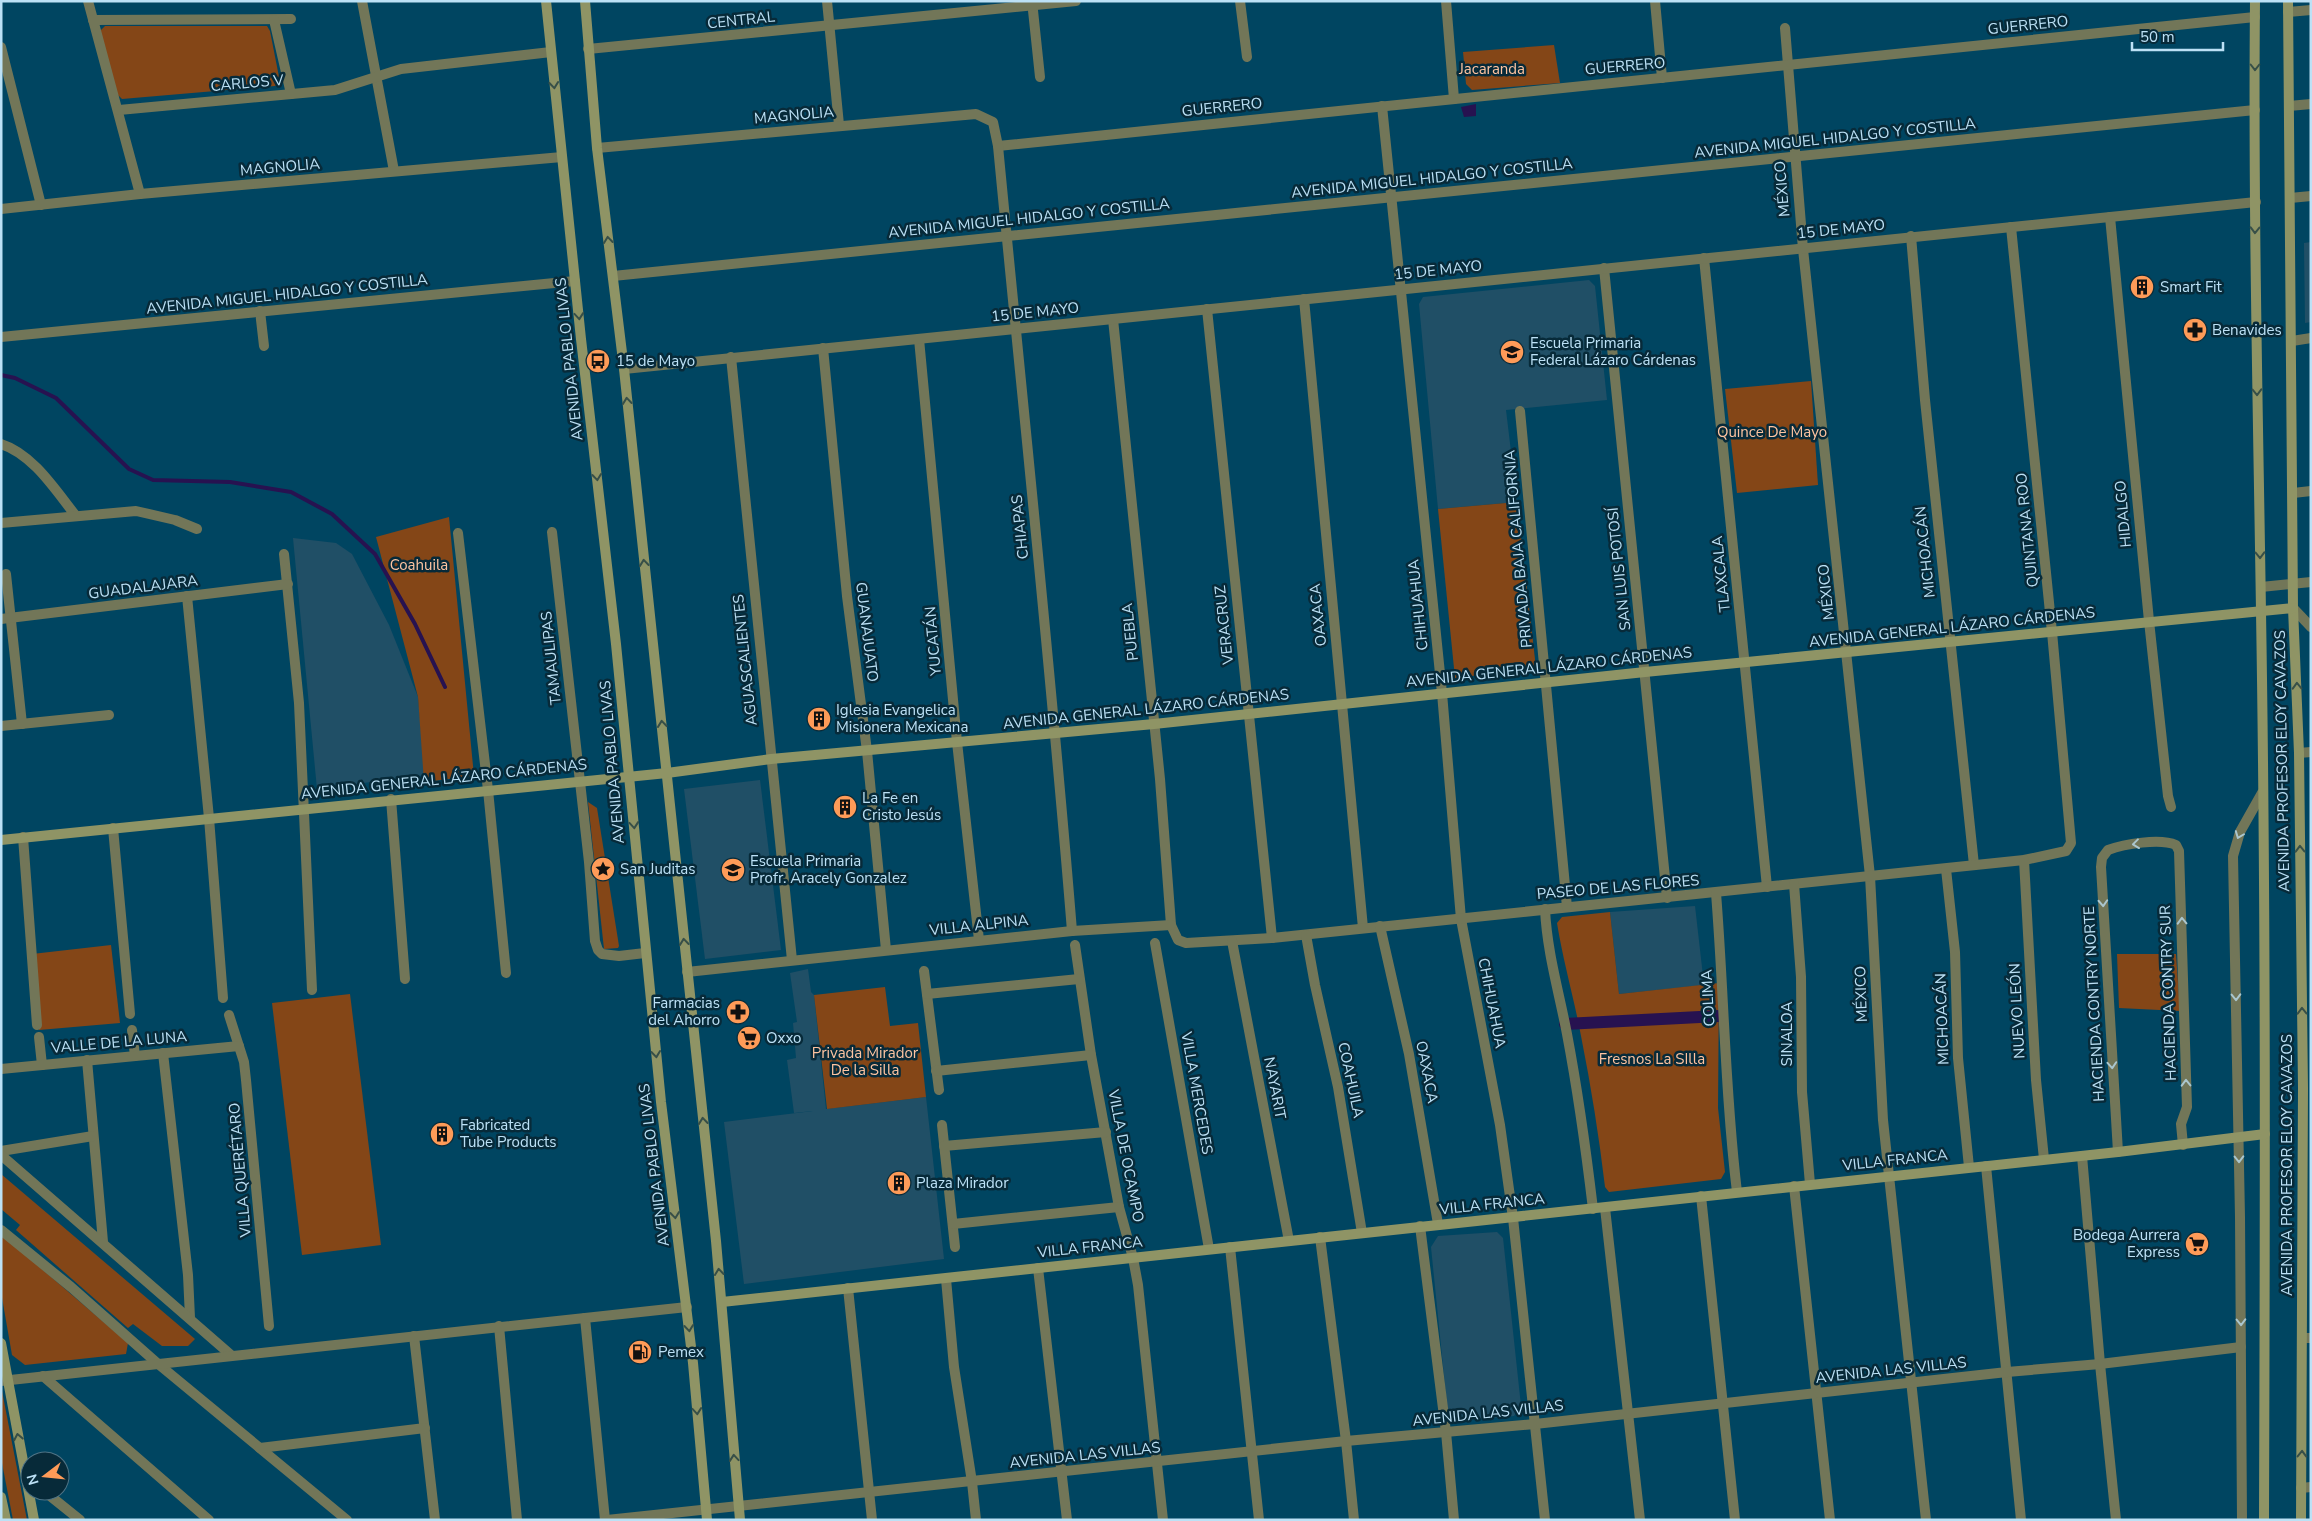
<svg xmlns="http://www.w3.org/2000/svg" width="2312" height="1521" font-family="'Nunito Sans',sans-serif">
	<rect width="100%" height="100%" fill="#004561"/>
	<!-- built -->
	<g fill="#204f66">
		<path d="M2311,242V322L2305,323L2304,243Z"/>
		<path d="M1589,280L1595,286L1607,400L1506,410L1517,502L1438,509L1419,304L1423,297Z"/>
		<path d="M293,538L336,543L352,554L389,625L418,697L425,775L317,789Z"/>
		<path d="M760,780L781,950L705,959L684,789Z"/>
		<path d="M1695,906L1704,985L1619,994L1610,912Z"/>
		<path d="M808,969L811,992L814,995L826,1109L926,1097L944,1259L744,1284L724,1122L813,1111L794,1113L787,1060L796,1058L793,1023L797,1022L790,973Z"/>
		<path d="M1497,1232L1503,1238L1521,1406L1514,1416L1454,1421L1448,1415L1431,1247L1438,1236Z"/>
	</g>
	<!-- green -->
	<g fill="#844617">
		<path d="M105,26H267L270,31L280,82L275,86L122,99L116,93L99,32Z"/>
		<path d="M1554,45L1560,83L1472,90L1466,84L1463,52Z"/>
		<path d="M1811,381L1818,485L1737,493L1725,389Z"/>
		<path d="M1517,502L1536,668L1455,678L1438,509Z"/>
		<path d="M449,517L474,776L424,782L418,697L376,537Z"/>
		<path d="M588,802L597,808L619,946L618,948L604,949Z"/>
		<path d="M1610,912L1619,994L1719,983L1718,1108L1725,1172L1721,1179L1609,1192L1605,1187C1599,1136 1591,1086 1581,1036C1574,998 1563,961 1557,923L1562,917Z"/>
		<path d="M111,945L120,1023L39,1030L32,954Z"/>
		<path d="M2117,954H2176L2180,1011L2119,1008Z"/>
		<path d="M885,987L890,1026L918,1023L926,1097L827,1109L814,995Z"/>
		<path d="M350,994L381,1245L302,1255L272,1003Z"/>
		<path d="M1,1174L195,1339L188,1346H162L133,1324L128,1328L16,1230L20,1225L1,1209Z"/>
		<path d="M1,1234L128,1343L126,1354L25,1365L12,1355L1,1292Z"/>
		<path d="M2,1391L27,1520H13L1,1458Z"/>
	</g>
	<!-- water -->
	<path fill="#271250" d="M1476,104V116L1464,117L1461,107Z"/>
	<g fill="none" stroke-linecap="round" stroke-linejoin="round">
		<!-- stream -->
		<path stroke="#271250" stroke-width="4" d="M1,375L15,378L56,398L129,469L153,480L230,482L291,492L332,514L375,554L415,624L445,687"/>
		<!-- canal -->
		<path stroke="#271250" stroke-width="12" d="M1565,1024L1719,1016"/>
		<!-- street -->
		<g stroke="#727658" stroke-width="10">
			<path d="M88,1L140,194"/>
			<path d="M362,1L394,171"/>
			<path d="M827,1L839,125"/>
			<path d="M1032,1L1040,77"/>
			<path d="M1240,1L1247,57"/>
			<path d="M1446,1L1454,99"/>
			<path d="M1655,1L1662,78"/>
			<path d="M2288,12L2311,10"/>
			<path d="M93,20L291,19"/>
			<path d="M274,20L291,94"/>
			<path d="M1785,28L1803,249L1870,876L1883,1120L1926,1520"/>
			<path d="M1,47L41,205"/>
			<path d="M588,49L1076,1"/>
			<path d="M1382,106L1442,693L1461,919L1500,1125L1513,1218L1545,1520"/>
			<path d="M2289,106L2311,104"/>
			<path d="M119,110L335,90L401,69L551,52"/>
			<path d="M998,146L2255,17"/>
			<path d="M597,148L976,114L993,122L998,146C1023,408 1051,669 1072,931"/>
			<path d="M2290,198L2311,196"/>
			<path d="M1,209L140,194L562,157"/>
			<path d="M2110,217L2149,621L2168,796L2171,807"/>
			<path d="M1911,236L1925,400L1974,865"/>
			<path d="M1704,258L1767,887"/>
			<path d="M1604,268L1667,898"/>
			<path d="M613,276C1160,216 1708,167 2255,110"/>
			<path d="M1304,299L1363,928"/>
			<path d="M1207,309L1272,938"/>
			<path d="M260,311L264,346"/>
			<path d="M1113,319L1160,779L1171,925L1178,940L1186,943L1272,938L2024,860L2066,851L2071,843L2052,632L2011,227"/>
			<path d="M1,337L575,281"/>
			<path d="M919,339L957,742L979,940"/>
			<path d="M2292,341L2311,338"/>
			<path d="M823,348L847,596L867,751L886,950"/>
			<path d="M731,357L792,960"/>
			<path d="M624,369L2256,202"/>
			<path d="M1520,411L1567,907"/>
			<path d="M1,444C33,454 56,491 76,516"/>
			<path d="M2293,493L2311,491"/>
			<path d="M1,523L136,511L175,520L197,529"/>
			<path d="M552,532L589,862L595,941L598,950L602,954L619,956L645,953"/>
			<path d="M458,533L488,790L506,973"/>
			<path d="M284,554L299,703L312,990"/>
			<path d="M6,574L22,724"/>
			<path d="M2261,587L2311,582"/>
			<path d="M187,596L209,818L223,998"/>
			<path d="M2293,608L2311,627"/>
			<path d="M1,619L288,584"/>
			<path d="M1,726L109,715"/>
			<path d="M2299,753L2311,752"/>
			<path d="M391,799L405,979"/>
			<path d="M113,828L130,1014"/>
			<path d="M23,837L37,1025"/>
			<path d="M2024,860L2036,1080L2044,1159"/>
			<path d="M1946,869L1955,952L1958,1058L1969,1167"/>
			<path d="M1794,884L1801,977L1802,1092L1810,1184"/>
			<path d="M1716,893C1724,993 1725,1093 1737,1192"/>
			<path d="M1545,909C1547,952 1559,992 1567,1034C1578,1092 1586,1150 1593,1209"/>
			<path d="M1380,926L1409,1054L1438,1224"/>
			<path d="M1306,935L1315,985L1338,1087L1362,1233"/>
			<path d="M1232,941L1289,1241"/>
			<path d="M1155,943L1209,1249"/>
			<path d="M1075,945L1091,1055L1119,1207L1133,1258L1138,1285L1163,1520"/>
			<path d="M924,971L939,1090"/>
			<path d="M687,972L1072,931L1171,925"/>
			<path d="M927,994L1079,979"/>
			<path d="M229,1015L244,1062L246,1080L269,1326"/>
			<path d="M132,1030L135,1056"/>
			<path d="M39,1037L42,1065"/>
			<path d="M163,1053L188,1275L190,1318"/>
			<path d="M87,1060L103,1242"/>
			<path d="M1,1069L239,1046"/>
			<path d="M936,1071L1091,1055"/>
			<path d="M942,1125L955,1247"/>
			<path d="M944,1146L1106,1132"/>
			<path d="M1,1151L93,1136"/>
			<path d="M2118,1152L2101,867L2102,858L2108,850C2124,844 2160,838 2176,845L2179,851L2187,1107L2181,1124L2183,1145"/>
			<path d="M1,1155L231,1355"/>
			<path d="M2082,1156L2100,1364L2116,1520"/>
			<path d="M1986,1166L2021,1520"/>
			<path d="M1794,1186L1830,1520"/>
			<path d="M1701,1196L1735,1520"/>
			<path d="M1605,1208L1640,1520"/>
			<path d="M953,1224L1119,1207"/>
			<path d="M1420,1226L1446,1432L1454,1520"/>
			<path d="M1,1230L71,1287L157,1363L347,1520"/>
			<path d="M1320,1237L1346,1441L1354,1520"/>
			<path d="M1230,1247L1259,1520"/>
			<path d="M1038,1268L1067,1520"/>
			<path d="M946,1279L954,1367L972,1482L976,1520"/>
			<path d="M848,1288L872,1520"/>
			<path d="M585,1318L605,1520"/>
			<path d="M499,1326L517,1520"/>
			<path d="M414,1336L435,1520"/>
			<path d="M2303,1338H2311"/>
			<path d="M43,1376L209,1520"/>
			<path d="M1,1381L687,1307"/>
			<path d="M260,1448L425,1428"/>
			<path d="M2301,1488L2311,1487"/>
			<path d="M44,1491L80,1520"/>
			<path d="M607,1520L1346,1441L1535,1424L2007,1372L2100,1364L2241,1347"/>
			<path d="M2242,1520L2240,1217L2233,856L2240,832L2262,793"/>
		</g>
		<!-- secondary -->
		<g stroke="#8f9465" stroke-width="10">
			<path d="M546,1L581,339L616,644L661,1102L693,1363L707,1520"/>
			<path d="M585,1L597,148L624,369L716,1241L740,1520"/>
			<path d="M2255,1C2253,205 2258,408 2261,612C2266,914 2265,1217 2264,1520"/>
			<path d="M2288,1L2293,608L2299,753L2303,1088L2301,1520"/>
			<path d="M1,840L667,773L771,759L1154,724L1645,672L2293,608"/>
			<path d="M722,1302L2118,1152L2265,1134"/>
			<path d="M1,1343L34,1520"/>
			<path d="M1,1497L6,1520"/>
		</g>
	</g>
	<!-- one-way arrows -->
	<defs><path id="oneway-chevron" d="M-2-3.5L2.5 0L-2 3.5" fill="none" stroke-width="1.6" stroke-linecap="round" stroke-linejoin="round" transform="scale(1.25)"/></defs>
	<g stroke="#374f48">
		<use href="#oneway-chevron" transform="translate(2255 67) rotate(90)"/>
		<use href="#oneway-chevron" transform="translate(554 85) rotate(84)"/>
		<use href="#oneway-chevron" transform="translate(2255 230) rotate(91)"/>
		<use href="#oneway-chevron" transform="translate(608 240) rotate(-97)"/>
		<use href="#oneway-chevron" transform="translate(579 316) rotate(85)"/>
		<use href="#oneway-chevron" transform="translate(2257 392) rotate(89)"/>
		<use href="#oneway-chevron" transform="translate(627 401) rotate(-96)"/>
		<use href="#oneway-chevron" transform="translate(597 477) rotate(83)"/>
		<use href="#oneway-chevron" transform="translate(2260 555) rotate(89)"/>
		<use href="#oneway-chevron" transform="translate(644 563) rotate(-96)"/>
		<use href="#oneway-chevron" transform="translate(2297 686) rotate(-92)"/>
		<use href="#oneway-chevron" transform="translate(662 724) rotate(-96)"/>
		<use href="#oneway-chevron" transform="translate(634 825) rotate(85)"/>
		<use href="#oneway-chevron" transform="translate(2300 849) rotate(-91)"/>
		<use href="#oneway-chevron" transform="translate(684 942) rotate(-96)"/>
		<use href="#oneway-chevron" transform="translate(2302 1011) rotate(-91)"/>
		<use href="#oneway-chevron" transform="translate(656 1054) rotate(84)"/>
		<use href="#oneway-chevron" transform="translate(703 1121) rotate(-96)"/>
		<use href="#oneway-chevron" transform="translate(675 1215) rotate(83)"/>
		<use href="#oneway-chevron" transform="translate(719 1272) rotate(-96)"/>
		<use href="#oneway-chevron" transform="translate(689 1328) rotate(84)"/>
		<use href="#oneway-chevron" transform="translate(697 1411) rotate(85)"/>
		<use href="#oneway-chevron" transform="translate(18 1437) rotate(-101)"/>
		<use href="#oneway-chevron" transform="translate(2302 1454) rotate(-89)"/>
		<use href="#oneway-chevron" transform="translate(734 1458) rotate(-95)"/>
	</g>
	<g stroke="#aac6ce">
		<use href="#oneway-chevron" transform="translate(2239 835) rotate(111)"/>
		<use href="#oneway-chevron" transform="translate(2136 844) rotate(173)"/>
		<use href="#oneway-chevron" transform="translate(2103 903) rotate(87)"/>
		<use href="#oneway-chevron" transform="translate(2182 921) rotate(-92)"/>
		<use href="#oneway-chevron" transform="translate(2236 997) rotate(89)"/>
		<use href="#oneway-chevron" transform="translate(2112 1065) rotate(86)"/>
		<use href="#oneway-chevron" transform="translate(2186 1083) rotate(-91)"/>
		<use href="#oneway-chevron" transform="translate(2239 1159) rotate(89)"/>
		<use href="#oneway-chevron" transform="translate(2241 1322) rotate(89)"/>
	</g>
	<!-- icons -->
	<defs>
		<g id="building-disc" transform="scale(1.25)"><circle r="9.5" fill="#fe9b58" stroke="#072a39"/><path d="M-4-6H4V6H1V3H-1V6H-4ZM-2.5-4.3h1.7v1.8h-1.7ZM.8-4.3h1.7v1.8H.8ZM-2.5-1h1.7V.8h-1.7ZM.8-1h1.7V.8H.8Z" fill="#111"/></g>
		<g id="pharmacy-disc" transform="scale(1.25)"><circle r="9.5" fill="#fe9b58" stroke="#072a39"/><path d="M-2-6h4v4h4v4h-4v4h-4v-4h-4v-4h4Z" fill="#111"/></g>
		<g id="school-disc" transform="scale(1.25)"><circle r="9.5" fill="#fe9b58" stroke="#072a39"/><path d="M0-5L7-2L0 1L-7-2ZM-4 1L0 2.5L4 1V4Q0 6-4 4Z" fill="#111"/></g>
		<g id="bus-disc" transform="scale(1.25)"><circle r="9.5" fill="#fe9b58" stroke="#072a39"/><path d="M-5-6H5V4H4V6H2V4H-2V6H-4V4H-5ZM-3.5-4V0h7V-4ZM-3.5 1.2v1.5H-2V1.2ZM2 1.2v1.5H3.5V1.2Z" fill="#111"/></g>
		<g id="sight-disc" transform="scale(1.25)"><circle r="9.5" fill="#fe9b58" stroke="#072a39"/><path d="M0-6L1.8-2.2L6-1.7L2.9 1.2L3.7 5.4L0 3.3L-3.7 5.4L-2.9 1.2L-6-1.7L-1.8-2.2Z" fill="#111"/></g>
		<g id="supermarket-disc" transform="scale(1.25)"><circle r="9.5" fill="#fe9b58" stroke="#072a39"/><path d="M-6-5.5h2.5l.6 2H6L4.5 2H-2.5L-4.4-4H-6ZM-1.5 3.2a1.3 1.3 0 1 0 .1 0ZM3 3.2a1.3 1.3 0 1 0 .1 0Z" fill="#111"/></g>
		<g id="fuel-disc" transform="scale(1.25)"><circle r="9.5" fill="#fe9b58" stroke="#072a39"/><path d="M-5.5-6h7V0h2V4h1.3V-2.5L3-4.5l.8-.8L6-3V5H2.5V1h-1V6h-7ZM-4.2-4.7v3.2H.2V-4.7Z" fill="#111"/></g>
	</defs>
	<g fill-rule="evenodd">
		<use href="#building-disc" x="2142" y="287"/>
		<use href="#pharmacy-disc" x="2195" y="330"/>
		<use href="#school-disc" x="1512" y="352"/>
		<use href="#bus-disc" x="598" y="361"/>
		<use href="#building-disc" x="819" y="719"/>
		<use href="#building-disc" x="845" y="807"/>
		<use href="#sight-disc" x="603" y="869"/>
		<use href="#school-disc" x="733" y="870"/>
		<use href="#pharmacy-disc" x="738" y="1012"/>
		<use href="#supermarket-disc" x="749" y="1038"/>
		<use href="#building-disc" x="442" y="1134"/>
		<use href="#building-disc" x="899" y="1183"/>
		<use href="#supermarket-disc" x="2197" y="1244"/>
		<use href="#fuel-disc" x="640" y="1352"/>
	</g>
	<g text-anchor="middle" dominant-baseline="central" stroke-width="5" stroke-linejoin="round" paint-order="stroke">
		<!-- street labels -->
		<g font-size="15" fill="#bce1f6" stroke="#072a39">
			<text transform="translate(741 20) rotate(-6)">CENTRAL</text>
			<text transform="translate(2028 25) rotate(-6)">GUERRERO</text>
			<text transform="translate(1625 66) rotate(-5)">GUERRERO</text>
			<text transform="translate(247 83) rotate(-5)">CARLOS V</text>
			<text transform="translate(1222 107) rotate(-6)">GUERRERO</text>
			<text transform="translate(794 115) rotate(-5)">MAGNOLIA</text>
			<text transform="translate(1835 138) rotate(-6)">AVENIDA MIGUEL HIDALGO Y COSTILLA</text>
			<text transform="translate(280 167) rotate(-5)">MAGNOLIA</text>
			<text transform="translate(1432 178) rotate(-6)">AVENIDA MIGUEL HIDALGO Y COSTILLA</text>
			<text transform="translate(1782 189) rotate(-95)">MÉXICO</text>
			<text transform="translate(1029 218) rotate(-6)">AVENIDA MIGUEL HIDALGO Y COSTILLA</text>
			<text transform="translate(1841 229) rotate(-6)">15 DE MAYO</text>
			<text transform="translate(1438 270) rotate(-6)">15 DE MAYO</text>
			<text transform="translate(287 294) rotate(-6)">AVENIDA MIGUEL HIDALGO Y COSTILLA</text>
			<text transform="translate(1035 312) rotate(-6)">15 DE MAYO</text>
			<text transform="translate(569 359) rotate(-96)">AVENIDA PABLO LIVAS</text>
			<text transform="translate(2123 514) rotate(-95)">HIDALGO</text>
			<text transform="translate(1020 527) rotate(-96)">CHIAPAS</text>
			<text transform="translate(2027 530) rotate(-96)">QUINTANA ROO</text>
			<text transform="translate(1518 549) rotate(-95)">PRIVADA BAJA CALIFORNIA</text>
			<text transform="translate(1925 552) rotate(-96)">MICHOACÁN</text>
			<text transform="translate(1619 569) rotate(-96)">SAN LUIS POTOSÍ</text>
			<text transform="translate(1721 574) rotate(-96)">TLAXCALA</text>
			<text transform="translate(143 587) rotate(-7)">GUADALAJARA</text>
			<text transform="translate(1826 592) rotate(-96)">MÉXICO</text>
			<text transform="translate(1418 605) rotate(-96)">CHIHUAHUA</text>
			<text transform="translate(1318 615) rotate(-96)">OAXACA</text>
			<text transform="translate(1224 625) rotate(-96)">VERACRUZ</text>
			<text transform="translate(1952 627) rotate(-6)">AVENIDA GENERAL LÁZARO CÁRDENAS</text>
			<text transform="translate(867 632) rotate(83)">GUANAJUATO</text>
			<text transform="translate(1130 632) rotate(-96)">PUEBLA</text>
			<text transform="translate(933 641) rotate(-95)">YUCATÁN</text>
			<text transform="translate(551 658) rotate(-96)">TAMAULIPAS</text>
			<text transform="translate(745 660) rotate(-96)">AGUASCALIENTES</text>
			<text transform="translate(1549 667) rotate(-6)">AVENIDA GENERAL LÁZARO CÁRDENAS</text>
			<text transform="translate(1146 709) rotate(-6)">AVENIDA GENERAL LÁZARO CÁRDENAS</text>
			<text transform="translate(2282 761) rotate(-91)">AVENIDA PROFESOR ELOY CAVAZOS</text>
			<text transform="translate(612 762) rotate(-95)">AVENIDA PABLO LIVAS</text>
			<text transform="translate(444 779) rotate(-6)">AVENIDA GENERAL LÁZARO CÁRDENAS</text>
			<text transform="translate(1618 887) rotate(-5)">PASEO DE LAS FLORES</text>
			<text transform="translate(979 925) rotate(-6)">VILLA ALPINA</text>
			<text transform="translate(2168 993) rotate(-92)">HACIENDA CONTRY SUR</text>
			<text transform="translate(1861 994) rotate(-92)">MÉXICO</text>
			<text transform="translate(1708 998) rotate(-93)">COLIMA</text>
			<text transform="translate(1492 1003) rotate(79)">CHIHUAHUA</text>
			<text transform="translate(2094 1004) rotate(-93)">HACIENDA CONTRY NORTE</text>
			<text transform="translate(2017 1011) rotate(-93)">NUEVO LEÓN</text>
			<text transform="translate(1942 1019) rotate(-92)">MICHOACÁN</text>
			<text transform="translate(1787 1034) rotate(-90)">SINALOA</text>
			<text transform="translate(119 1042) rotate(-5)">VALLE DE LA LUNA</text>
			<text transform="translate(1427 1072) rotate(79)">OAXACA</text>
			<text transform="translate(1351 1080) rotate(78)">COAHUILA</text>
			<text transform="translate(1275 1088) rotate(79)">NAYARIT</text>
			<text transform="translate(1197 1093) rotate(80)">VILLA MERCEDES</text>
			<text transform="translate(1126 1156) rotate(79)">VILLA DE OCAMPO</text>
			<text transform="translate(1895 1160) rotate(-6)">VILLA FRANCA</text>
			<text transform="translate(654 1165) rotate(-97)">AVENIDA PABLO LIVAS</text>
			<text transform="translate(2287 1165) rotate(-90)">AVENIDA PROFESOR ELOY CAVAZOS</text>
			<text transform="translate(240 1170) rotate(-95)">VILLA QUERÉTARO</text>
			<text transform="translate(1492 1204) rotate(-6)">VILLA FRANCA</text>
			<text transform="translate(1090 1247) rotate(-6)">VILLA FRANCA</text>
			<text transform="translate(1891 1370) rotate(-6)">AVENIDA LAS VILLAS</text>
			<text transform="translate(1488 1413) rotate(-6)">AVENIDA LAS VILLAS</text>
			<text transform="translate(1085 1455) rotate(-6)">AVENIDA LAS VILLAS</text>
		</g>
		<!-- park labels -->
		<g font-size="15" fill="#fec4a1" stroke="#072a39">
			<text x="1492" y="69">Jacaranda</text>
			<text x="1772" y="432">Quince De Mayo</text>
			<text x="419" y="565">Coahuila</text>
			<text x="865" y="1053">Privada Mirador<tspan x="865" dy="17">De la Silla</tspan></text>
			<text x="1652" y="1059">Fresnos La SIlla</text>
		</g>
		<!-- poi labels -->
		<g font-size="15" fill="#bce1f6" stroke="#072a39" text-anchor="start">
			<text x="2160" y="287">Smart Fit</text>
			<text x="2212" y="330">Benavides</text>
			<text x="1530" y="343">Escuela Primaria<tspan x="1530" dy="17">Federal Lázaro Cárdenas</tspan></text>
			<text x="616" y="361">15 de Mayo</text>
			<text x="836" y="710">Iglesia Evangelica<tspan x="836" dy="17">Misionera Mexicana</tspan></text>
			<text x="862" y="798">La Fe en<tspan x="862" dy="17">Cristo Jesús</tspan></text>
			<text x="750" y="861">Escuela Primaria<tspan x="750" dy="17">Profr. Aracely Gonzalez</tspan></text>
			<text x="620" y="869">San Juditas</text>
			<text x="720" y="1003" text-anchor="end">Farmacias<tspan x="720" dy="17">del Ahorro</tspan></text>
			<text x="766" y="1038">Oxxo</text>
			<text x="460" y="1125">Fabricated<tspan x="460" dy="17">Tube Products</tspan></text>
			<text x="916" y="1183">Plaza Mirador</text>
			<text x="2180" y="1235" text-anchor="end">Bodega Aurrera<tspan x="2180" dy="17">Express</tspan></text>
			<text x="658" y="1352">Pemex</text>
		</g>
	</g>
	<!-- border -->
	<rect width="2312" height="1521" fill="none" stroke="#bce1f6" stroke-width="5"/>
	<!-- north arrow -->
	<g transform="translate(45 1476) rotate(254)"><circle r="24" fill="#072a39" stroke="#4f7385"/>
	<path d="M0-4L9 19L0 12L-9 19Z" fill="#fe9b58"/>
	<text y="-8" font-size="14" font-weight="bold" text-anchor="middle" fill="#bce1f6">N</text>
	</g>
	<!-- scale -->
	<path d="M2132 42v8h91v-8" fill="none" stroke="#bce1f6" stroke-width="2.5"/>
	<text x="2140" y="42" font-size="15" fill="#bce1f6" stroke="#072a39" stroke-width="4" paint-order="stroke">50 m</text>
</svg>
